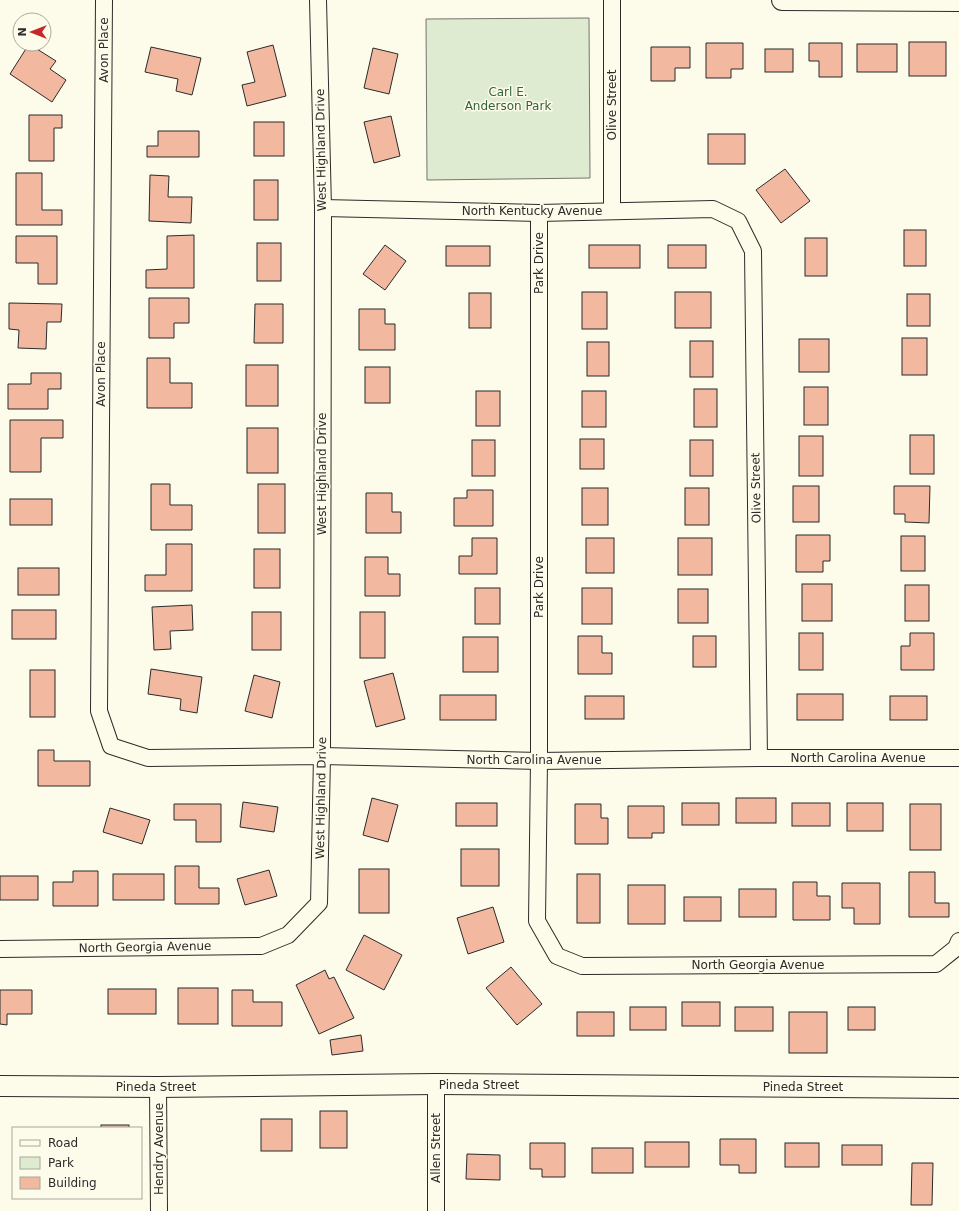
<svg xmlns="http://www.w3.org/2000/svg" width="959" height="1211" font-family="'DejaVu Sans',sans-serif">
	<rect width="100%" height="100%" fill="#fdfbea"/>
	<!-- green -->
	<path fill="#deebd1" stroke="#74746e" d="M589,18L590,178L427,180L426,19Z"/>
	<!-- building -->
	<g fill="#f2b8a0" stroke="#2b2b2b">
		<rect x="909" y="42" width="37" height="34"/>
		<path d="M706,43H743V69H731V78H706Z"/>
		<path d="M809,43H842V77H819V61H809Z"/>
		<path d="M29,44L56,61L50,69L66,80L52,102L10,74Z"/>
		<rect x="857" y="44" width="40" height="28"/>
		<path d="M273,45L286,96L247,106L242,85L255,82L247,52Z"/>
		<path d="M151,47L201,58L192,95L176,91L178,79L145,72Z"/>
		<path d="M651,47H690V68H675V81H651Z"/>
		<path d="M373,48L398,54L389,94L364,88Z"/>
		<rect x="765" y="49" width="28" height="23"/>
		<path d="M29,115H62V128H54V161H29Z"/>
		<path d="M391,116L400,156L374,163L364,122Z"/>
		<rect x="254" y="122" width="30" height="34"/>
		<path d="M158,131H199V157H147V146H158Z"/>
		<rect x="708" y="134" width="37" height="30"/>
		<path d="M785,169L810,201L781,223L756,190Z"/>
		<path d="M16,173H42V210H62V225H16Z"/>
		<path d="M150,175L169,176L168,197H192L191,223L149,221Z"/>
		<rect x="254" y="180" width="24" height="40"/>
		<rect x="904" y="230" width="22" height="36"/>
		<path d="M194,235V288H146V270L167,269V236Z"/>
		<path d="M16,236H57V284H38V263H16Z"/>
		<rect x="805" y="238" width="22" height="38"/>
		<rect x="257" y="243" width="24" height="38"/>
		<path d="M385,245L406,261L385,290L363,274Z"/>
		<rect x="589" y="245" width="51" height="23"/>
		<rect x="668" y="245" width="38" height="23"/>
		<rect x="446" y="246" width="44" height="20"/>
		<rect x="582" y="292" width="25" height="37"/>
		<rect x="675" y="292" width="36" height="36"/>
		<rect x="469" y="293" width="22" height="35"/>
		<rect x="907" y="294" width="23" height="32"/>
		<path d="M149,298H189V323H174V338H149Z"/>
		<path d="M9,303L62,304L61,322H47L46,349L18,348L19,330L9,329Z"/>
		<path d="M255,304H283V343H254Z"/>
		<path d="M359,309H385V324H395V350H359Z"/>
		<rect x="902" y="338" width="25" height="37"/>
		<rect x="799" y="339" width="30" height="33"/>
		<rect x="690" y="341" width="23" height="36"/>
		<rect x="587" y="342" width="22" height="34"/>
		<path d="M147,358H170V383H192V408H147Z"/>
		<rect x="246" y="365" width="32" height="41"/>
		<rect x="365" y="367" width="25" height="36"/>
		<path d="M31,373H61V389H48V409H8V384H31Z"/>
		<rect x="804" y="387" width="24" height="38"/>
		<rect x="694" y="389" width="23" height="38"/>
		<rect x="476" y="391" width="24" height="35"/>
		<rect x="582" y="391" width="24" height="36"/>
		<path d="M10,420H63V438H41V472H10Z"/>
		<rect x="247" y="428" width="31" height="45"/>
		<rect x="910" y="435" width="24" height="39"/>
		<rect x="799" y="436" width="24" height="40"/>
		<rect x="580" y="439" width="24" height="30"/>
		<rect x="472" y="440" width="23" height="36"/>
		<rect x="690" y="440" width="23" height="36"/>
		<path d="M151,484H170V505H192V530H151Z"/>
		<rect x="258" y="484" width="27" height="49"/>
		<rect x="793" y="486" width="26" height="36"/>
		<path d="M894,486H930L929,523L905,522V514H894Z"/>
		<rect x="582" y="488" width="26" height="37"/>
		<rect x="685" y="488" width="24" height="37"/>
		<path d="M467,490H493V526H454V498H467Z"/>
		<path d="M366,493H392V512H401V533H366Z"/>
		<rect x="10" y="499" width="42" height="26"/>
		<path d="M796,535H830V561H823V572H796Z"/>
		<rect x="901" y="536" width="24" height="35"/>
		<path d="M472,538H497V574H459V556H472Z"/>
		<rect x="586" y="538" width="28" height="35"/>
		<rect x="678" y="538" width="34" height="37"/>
		<path d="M166,544H192V591H145V575H166Z"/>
		<rect x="254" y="549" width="26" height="39"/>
		<path d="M365,557H388V574H400V596H365Z"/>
		<rect x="18" y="568" width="41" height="27"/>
		<rect x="802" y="584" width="30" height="37"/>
		<rect x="905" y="585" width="24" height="36"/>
		<rect x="475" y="588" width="25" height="36"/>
		<rect x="582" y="588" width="30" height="36"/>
		<rect x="678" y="589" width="30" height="34"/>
		<path d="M192,605L193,630L170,631L171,649L154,650L152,607Z"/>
		<rect x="12" y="610" width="44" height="29"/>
		<rect x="252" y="612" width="29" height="38"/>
		<rect x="360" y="612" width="25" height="46"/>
		<rect x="799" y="633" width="24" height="37"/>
		<path d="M910,633H934V670H901V646H910Z"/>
		<path d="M578,636H602V653H612V674H578Z"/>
		<rect x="693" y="636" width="23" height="31"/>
		<rect x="463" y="637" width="35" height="35"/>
		<path d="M151,669L202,677L197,713L180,710L181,699L148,694Z"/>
		<rect x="30" y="670" width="25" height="47"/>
		<path d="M393,673L405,719L376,727L364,681Z"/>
		<path d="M254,675L280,682L272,718L245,711Z"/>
		<rect x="797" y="694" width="46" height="26"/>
		<rect x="440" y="695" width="56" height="25"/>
		<rect x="585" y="696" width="39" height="23"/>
		<rect x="890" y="696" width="37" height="24"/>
		<path d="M38,750H54V761H90V786H38Z"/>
		<path d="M372,798L398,805L388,842L363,835Z"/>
		<rect x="736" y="798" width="40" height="25"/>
		<path d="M243,802L278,807L274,832L240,827Z"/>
		<rect x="456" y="803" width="41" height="23"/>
		<rect x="682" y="803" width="37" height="22"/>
		<rect x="792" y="803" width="38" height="23"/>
		<rect x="847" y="803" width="36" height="28"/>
		<path d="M174,804H221V842H196V820H174Z"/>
		<path d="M575,804H601V818H608V844H575Z"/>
		<rect x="910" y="804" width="31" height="46"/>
		<path d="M628,806H664V833H652V838H628Z"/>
		<path d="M110,808L150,820L142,844L103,832Z"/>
		<rect x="461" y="849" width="38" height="37"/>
		<path d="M175,866H199V888H219V904H175Z"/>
		<rect x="359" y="869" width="30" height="44"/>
		<path d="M269,870L277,896L245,905L237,879Z"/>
		<path d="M73,871H98V906H53V882H73Z"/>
		<path d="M909,872H935V903H949V917H909Z"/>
		<rect x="113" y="874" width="51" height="26"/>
		<rect x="577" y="874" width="23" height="49"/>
		<rect x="0" y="876" width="38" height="24"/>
		<path d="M793,882H817V896H830V920H793Z"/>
		<path d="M842,883H880V924H854V908H842Z"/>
		<rect x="628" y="885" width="37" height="39"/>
		<rect x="739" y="889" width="37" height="28"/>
		<rect x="684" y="897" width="37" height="24"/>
		<path d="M493,907L504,942L468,954L457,918Z"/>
		<path d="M364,935L402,955L384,990L346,970Z"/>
		<path d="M511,967L542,1004L517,1025L486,988Z"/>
		<path d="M325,970L329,979L334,977L354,1018L319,1034L296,985Z"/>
		<rect x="178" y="988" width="40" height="36"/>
		<rect x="108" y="989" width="48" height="25"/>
		<path d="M0,990H32V1014H7V1025L0,1024Z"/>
		<path d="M232,990H253V1002H282V1026H232Z"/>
		<rect x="682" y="1002" width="38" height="24"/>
		<rect x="630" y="1007" width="36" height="23"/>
		<rect x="735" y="1007" width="38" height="24"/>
		<rect x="848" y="1007" width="27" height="23"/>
		<rect x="577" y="1012" width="37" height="24"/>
		<rect x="789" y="1012" width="38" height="41"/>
		<path d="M361,1035L363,1051L332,1055L330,1040Z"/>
		<rect x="320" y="1111" width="27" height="37"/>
		<rect x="261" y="1119" width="31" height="32"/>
		<rect x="101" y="1125" width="28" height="3"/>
		<path d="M720,1139H756V1173H739V1165H720Z"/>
		<rect x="645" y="1142" width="44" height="25"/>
		<path d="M530,1143H565V1177H542V1169H530Z"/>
		<rect x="785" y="1143" width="34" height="24"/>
		<rect x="842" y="1145" width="40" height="20"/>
		<rect x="592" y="1148" width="41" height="25"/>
		<path d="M467,1154L500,1155V1180L466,1179Z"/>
		<path d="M912,1163H933L932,1205H911Z"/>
	</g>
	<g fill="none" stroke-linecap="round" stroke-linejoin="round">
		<!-- minor casing -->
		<g stroke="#2b2b2b" stroke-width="18">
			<g id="minor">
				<path d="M104,0L99,711L111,746L148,758L322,756L539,761L759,758H959"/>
				<path d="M612,0V211"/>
				<path d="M323,208L539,213L713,209L738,221L753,251L759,758"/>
				<path d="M539,213V761L537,921L557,956L582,966L936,964L956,948L959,941"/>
				<path d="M0,949L261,946L288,935L319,903L322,756L323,208L318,0"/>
				<path d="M436,1084V1211"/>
				<path d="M158,1087L159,1211"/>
			</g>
		</g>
		<!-- tertiary casing -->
		<g stroke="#2b2b2b" stroke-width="22">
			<g id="tertiary">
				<path d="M782,0L959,1"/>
				<path d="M0,1086L158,1087L436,1084L959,1088"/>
			</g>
		</g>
		<!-- minor -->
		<use href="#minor" stroke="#fdfbea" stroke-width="16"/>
		<!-- tertiary -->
		<use href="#tertiary" stroke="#fdfbea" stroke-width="20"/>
	</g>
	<g text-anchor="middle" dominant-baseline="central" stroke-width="3" stroke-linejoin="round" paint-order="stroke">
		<!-- street labels -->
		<g font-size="12" fill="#2b2b2b" stroke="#fdfbea">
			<text transform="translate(104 50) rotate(-90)">Avon Place</text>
			<text transform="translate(612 105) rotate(-90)">Olive Street</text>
			<text transform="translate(321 150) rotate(-91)">West Highland Drive</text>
			<text x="532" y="211">North Kentucky Avenue</text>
			<text transform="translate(539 263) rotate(-90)">Park Drive</text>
			<text transform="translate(101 374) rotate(-90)">Avon Place</text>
			<text transform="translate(322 474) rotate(-90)">West Highland Drive</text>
			<text transform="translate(756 488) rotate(-91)">Olive Street</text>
			<text transform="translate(539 587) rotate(-90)">Park Drive</text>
			<text x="858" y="758">North Carolina Avenue</text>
			<text x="534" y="760">North Carolina Avenue</text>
			<text transform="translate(321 798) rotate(-89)">West Highland Drive</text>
			<text transform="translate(145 947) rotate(-1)">North Georgia Avenue</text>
			<text x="758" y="965">North Georgia Avenue</text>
			<text x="479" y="1085">Pineda Street</text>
			<text x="156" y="1087">Pineda Street</text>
			<text x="803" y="1087">Pineda Street</text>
			<text transform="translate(436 1148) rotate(-90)">Allen Street</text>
			<text transform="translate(159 1149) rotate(-90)">Hendry Avenue</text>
		</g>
		<!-- park labels -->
		<g font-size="12" fill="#34623c" stroke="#fdfbea">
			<text x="508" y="92">Carl E.<tspan x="508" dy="14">Anderson Park</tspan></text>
		</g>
	</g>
	<!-- legend -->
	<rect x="12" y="1127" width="130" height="72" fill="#fdfbea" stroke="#a9a89e"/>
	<rect x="20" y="1140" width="20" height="6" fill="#fdfbea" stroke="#a9a89e"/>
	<text x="48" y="1147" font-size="12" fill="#2b2b2b">Road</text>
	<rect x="20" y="1157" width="20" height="12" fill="#deebd1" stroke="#a9a89e"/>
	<text x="48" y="1167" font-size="12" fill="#2b2b2b">Park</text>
	<rect x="20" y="1177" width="20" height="12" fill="#f2b8a0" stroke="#a9a89e"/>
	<text x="48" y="1187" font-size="12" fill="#2b2b2b">Building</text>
	<!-- north arrow -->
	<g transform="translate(32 32) rotate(270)"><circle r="19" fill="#fdfbea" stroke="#a9a89e"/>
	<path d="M0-3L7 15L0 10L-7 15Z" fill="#c62828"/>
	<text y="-6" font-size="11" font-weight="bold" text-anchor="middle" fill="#2b2b2b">N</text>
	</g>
</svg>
